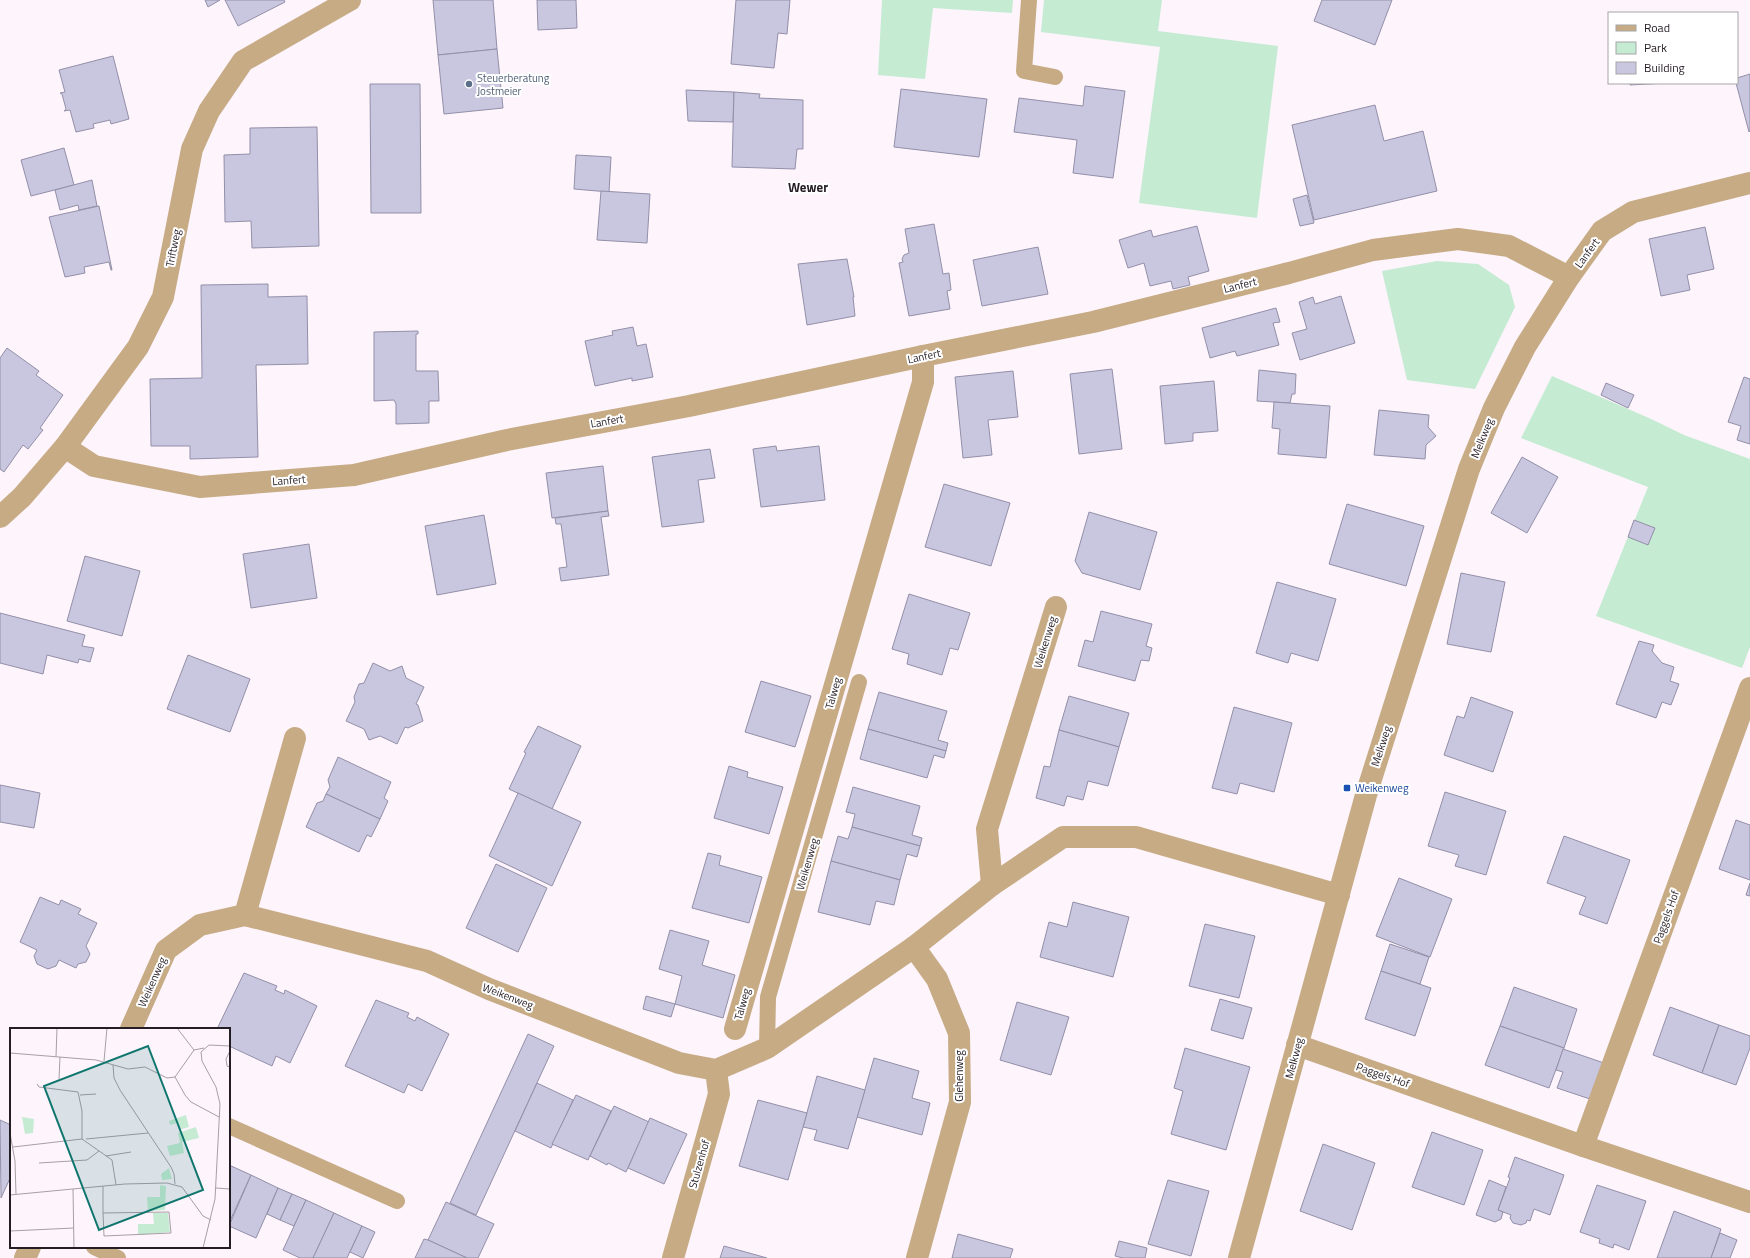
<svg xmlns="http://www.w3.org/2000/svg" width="1750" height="1258" font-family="'Titillium Web',sans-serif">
	<rect width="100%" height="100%" fill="#fdf4fc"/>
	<!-- green -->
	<g fill="#c5ebd3">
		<path d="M882,0H1013L1012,13L933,8L925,79L878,75Z"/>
		<path d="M1044,0H1162L1158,31L1278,46L1257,218L1139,203L1160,47L1041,32Z"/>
		<path d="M1437,261L1478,264L1509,285L1515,307L1475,389L1407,380L1382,271Z"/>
		<path d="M1552,376L1649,418L1684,435L1750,459V647L1742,668L1596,616L1648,487L1521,438Z"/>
	</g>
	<!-- building -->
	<g fill="#c9c6e0" stroke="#938fa8">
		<path d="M205,0H220L208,7Z"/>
		<path d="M225,0H284L285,2L238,26Z"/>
		<path d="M433,0H493L497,49L438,55Z"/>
		<path d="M537,0H576L577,28L538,30Z"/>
		<path d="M736,0H790L787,34L778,33L774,68L731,64Z"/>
		<path d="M1322,0H1392L1375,45L1314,21Z"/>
		<path d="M497,49L503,108L444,114L438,55Z"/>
		<path d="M113,56L129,119L111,124L110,120L93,124L94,128L76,132L70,110L64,111L66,109L62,94L60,93L65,92L59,70Z"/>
		<path d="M1750,74V131L1749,132L1736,83L1737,78Z"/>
		<path d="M1630,83H1667L1630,85Z"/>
		<path d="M370,84H420L421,213H371Z"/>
		<path d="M1085,86L1125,91L1113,178L1073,173L1077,140L1014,132L1019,98L1083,106Z"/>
		<path d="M901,89L987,99L979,157L894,147Z"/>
		<path d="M686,90L734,92L733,122L688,121Z"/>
		<path d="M734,92L760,94L759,98L803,100V149H797L795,169L732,167Z"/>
		<path d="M1375,105L1384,141L1423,131L1437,191L1314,220L1292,125Z"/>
		<path d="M317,127L319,246L252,248L251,221L225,222L224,155L250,154V128Z"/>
		<path d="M64,148L74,185L31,196L21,160Z"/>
		<path d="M576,155L611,157L609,192L574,189Z"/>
		<path d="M92,180L97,206L79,210L78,205L60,210L55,190Z"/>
		<path d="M601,191L650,194L647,243L597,240Z"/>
		<path d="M1307,195L1314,223L1300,226L1293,199Z"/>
		<path d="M99,206L112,270H111L109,262L84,267L85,273L65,277L49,217Z"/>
		<path d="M934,224L943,274L949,273L951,290L947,291L950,309L909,316L899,263L903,262L902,259L904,255L909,253L905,229Z"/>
		<path d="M1197,226L1209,271L1188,277L1190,285L1173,289L1171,281L1150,286L1144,263L1128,268L1119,240L1151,230L1153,237Z"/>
		<path d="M1705,227L1714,269L1687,275L1690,290L1661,296L1649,239Z"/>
		<path d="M1038,247L1048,294L982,306L973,260Z"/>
		<path d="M847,259L854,297H853L855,316L807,325L798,264Z"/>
		<path d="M268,284V297L307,296L308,364L256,365L258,457L190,459V446H151L150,379L202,378L201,285Z"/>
		<path d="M1341,296L1355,343L1300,360L1292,333L1307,329L1299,302L1313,297L1315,304Z"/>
		<path d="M1276,308L1280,322L1273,323L1279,345L1237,356L1235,351L1210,358L1202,328Z"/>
		<path d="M633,327L637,346L646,344L653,377L632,381V378L595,386L585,341L613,335L612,331Z"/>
		<path d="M418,331V334H416V371H438L439,401H429V423L396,424V404L394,400L374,401V332Z"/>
		<path d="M7,348L39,371L36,375L63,395L40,428L43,430L28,449L23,445L4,472L0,469V358Z"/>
		<path d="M1112,369L1122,449L1079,454L1070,374Z"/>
		<path d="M1259,370L1296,374L1295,394H1292L1290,403L1257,401Z"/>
		<path d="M1013,371L1018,417L988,420L992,455L963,458L955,377Z"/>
		<path d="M1744,377L1750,379V444L1737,440L1741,426L1728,422Z"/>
		<path d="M1214,381L1218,431L1193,433V441L1165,444L1160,386Z"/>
		<path d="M1606,383L1634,395L1628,408L1601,395Z"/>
		<path d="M1274,402L1330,406L1326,458L1278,454L1280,429L1272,428Z"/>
		<path d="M1379,410L1429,415L1428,427L1436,436L1426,445L1425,459L1374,455Z"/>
		<path d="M776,446L777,451L819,446L825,500L761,507L753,449Z"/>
		<path d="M710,449L715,478L698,480L704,522L662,527L652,457Z"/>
		<path d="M1522,457L1558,477L1527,533L1491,513Z"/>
		<path d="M603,466L608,511L552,518L546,473Z"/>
		<path d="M944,484L1010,503L991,566L925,547Z"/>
		<path d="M1347,504L1424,526L1406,586L1329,564Z"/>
		<path d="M608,511L609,516L601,517L609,575L561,581L559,568L567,567L561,524H556L555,518Z"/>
		<path d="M1089,512L1157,532L1140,590L1082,573L1075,561Z"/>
		<path d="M484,515L496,584L437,595L425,526Z"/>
		<path d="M1634,520L1655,528L1648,545L1628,537Z"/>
		<path d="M309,544L317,598L251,608L243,554Z"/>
		<path d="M85,556L140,571L122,636L67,621Z"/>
		<path d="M1461,573L1505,582L1491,652L1447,644Z"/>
		<path d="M1277,582L1336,599L1318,661L1291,653L1288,663L1256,653Z"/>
		<path d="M909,594L970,613L958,650L950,648L942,675L907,664L909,654L892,649Z"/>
		<path d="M1101,611L1152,624L1146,646L1152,648L1149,661L1141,660L1135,681L1078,666L1085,640L1093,642Z"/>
		<path d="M0,613L85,635L82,646L94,648L90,662L79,659L78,663L47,655L43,674L0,663Z"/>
		<path d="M1639,641L1654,645L1652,651L1662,663L1674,667L1670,681L1679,684L1671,705L1662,702L1656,718L1616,704Z"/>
		<path d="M188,655L250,679L230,732L167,709Z"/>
		<path d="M373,663L390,671L402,666L406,678L424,687L416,704L418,705L423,721L408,728L405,727L397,744L380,736L369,740L364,729L346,721L355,702L354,697L359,684L364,683Z"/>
		<path d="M761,681L811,696L795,747L745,732Z"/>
		<path d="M879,692L947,711L938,740L948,743L946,751L868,729Z"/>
		<path d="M1069,696L1129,713L1119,747L1059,730Z"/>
		<path d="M1471,697L1513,712L1493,772L1444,755L1457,716L1464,718Z"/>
		<path d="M1234,707L1292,723L1274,792L1240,783L1237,794L1212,788Z"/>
		<path d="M538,726L581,746L552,809L509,789L526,753L524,752Z"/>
		<path d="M868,729L946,751L944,758L934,755L927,778L860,759Z"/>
		<path d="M1059,730L1119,747L1108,786L1088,781L1083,800L1067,796L1064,806L1036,798L1044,766L1050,767Z"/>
		<path d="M338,757L391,782L384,798L388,801L380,819L326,794L330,787L328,780Z"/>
		<path d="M729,766L748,772L747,777L783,787L769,834L714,818Z"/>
		<path d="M0,785L40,793L34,828L0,822Z"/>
		<path d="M853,787L920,806L912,835L922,838L920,846L852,827L855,814L846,812Z"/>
		<path d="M1445,792L1506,811L1486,875L1455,866L1459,855L1428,846Z"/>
		<path d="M518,793L581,822L552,886L489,856Z"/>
		<path d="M326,794L380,819L371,837L367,835L359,852L306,827L317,803L323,801Z"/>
		<path d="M1736,820L1750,825V880L1719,869Z"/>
		<path d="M852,827L920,846L917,857L907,854L900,880L831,861L838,836L848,839Z"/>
		<path d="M1564,836L1630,860L1607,924L1579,914L1586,897L1547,883Z"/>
		<path d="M708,853L721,856L719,865L762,877L749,923L692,908Z"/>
		<path d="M831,861L900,880L894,905L876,901L870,925L818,912Z"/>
		<path d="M496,864L547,888L518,952L466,928Z"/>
		<path d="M1399,878L1452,899L1430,957L1376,936Z"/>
		<path d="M1750,883V896L1746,895Z"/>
		<path d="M40,897L59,905L61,900L81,909L78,914L97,923L86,946L90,954L86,962L78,964L76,968L59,960L56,966L48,969L37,964L34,956L37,950L20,942Z"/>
		<path d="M1073,902L1129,917L1113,977L1040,957L1049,922L1067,927Z"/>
		<path d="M1205,924L1255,936L1239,998L1189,986Z"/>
		<path d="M670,930L709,941L702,965L735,975L723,1018L675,1004L682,976L659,969Z"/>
		<path d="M1390,944L1429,957L1420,984L1381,971Z"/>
		<path d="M1381,971L1431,988L1415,1036L1365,1019Z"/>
		<path d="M244,973L277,986L275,990L284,994L285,990L317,1006L290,1063L276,1056L272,1066L229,1046V1029H217Z"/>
		<path d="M1514,987L1577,1009L1564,1048L1500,1026Z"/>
		<path d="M646,996L675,1004L671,1017L643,1009Z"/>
		<path d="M1220,999L1252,1008L1243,1039L1211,1030Z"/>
		<path d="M376,1000L409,1013L407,1017L415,1021L417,1017L449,1034L422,1091L408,1084L404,1093L345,1066Z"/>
		<path d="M1017,1002L1069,1017L1051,1075L1000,1060Z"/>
		<path d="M1670,1007L1719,1025L1702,1073L1653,1055Z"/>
		<path d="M1719,1025L1750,1036V1048L1736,1085L1702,1073Z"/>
		<path d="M1500,1026L1564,1048L1549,1088L1485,1065Z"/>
		<path d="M528,1034L554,1046L476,1215L450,1203Z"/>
		<path d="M1185,1048L1250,1067L1226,1150L1171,1134L1183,1091L1174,1088Z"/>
		<path d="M1563,1049L1604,1063L1590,1099L1557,1088L1563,1072L1556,1070Z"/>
		<path d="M874,1058L919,1071L912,1098L930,1103L922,1135L857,1117Z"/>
		<path d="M817,1076L865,1090L848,1149L814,1140L817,1130L803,1127Z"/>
		<path d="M537,1083L573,1100L551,1148L515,1131Z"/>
		<path d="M576,1095L611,1111L588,1160L552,1144Z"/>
		<path d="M758,1100L807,1113L788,1180L739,1166Z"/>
		<path d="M614,1106L649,1122L626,1172L608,1163L607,1165L590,1156Z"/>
		<path d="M650,1118L687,1134L664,1184L628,1168Z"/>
		<path d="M0,1120L11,1125V1176L1,1198Z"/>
		<path d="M1432,1132L1483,1150L1464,1205L1412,1187Z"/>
		<path d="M1323,1144L1375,1163L1352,1230L1300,1211Z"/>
		<path d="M1515,1157L1564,1175L1550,1215L1534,1209L1530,1221L1527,1220L1526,1223L1521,1225L1513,1223L1510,1218L1511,1215L1498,1210L1510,1178L1508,1177Z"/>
		<path d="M229,1165L251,1175L229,1223Z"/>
		<path d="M251,1175L278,1188L256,1238L229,1226Z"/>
		<path d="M1168,1180L1209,1191L1191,1256L1148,1244Z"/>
		<path d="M1489,1180L1506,1187L1498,1210L1503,1212L1501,1219L1495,1222L1476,1215Z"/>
		<path d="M1597,1185L1646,1201L1629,1250L1614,1244L1613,1248L1599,1243L1600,1239L1580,1232Z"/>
		<path d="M278,1188L292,1194L280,1220L267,1214Z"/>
		<path d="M292,1194L306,1200L294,1226L280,1220Z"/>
		<path d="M306,1200L334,1213L313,1258H300L283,1250Z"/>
		<path d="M446,1202L494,1224L478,1258H467L428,1240Z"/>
		<path d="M1674,1211L1721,1229L1711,1258H1657Z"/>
		<path d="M334,1213L362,1226L347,1258H313Z"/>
		<path d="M362,1226L375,1232L363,1258L350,1252Z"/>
		<path d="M1720,1233L1737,1240L1730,1258H1711Z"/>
		<path d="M958,1234L1013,1249L1010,1258H952Z"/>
		<path d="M424,1239L428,1240L467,1258H415Z"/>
		<path d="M1119,1241L1147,1248L1145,1258H1123L1115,1256Z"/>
		<path d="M724,1246L767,1258H720Z"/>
	</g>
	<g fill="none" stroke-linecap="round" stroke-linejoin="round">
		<!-- lane -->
		<g stroke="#c7ab85" stroke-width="16">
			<path d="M1029,0L1024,71L1055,77"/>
			<path d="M767,1048L768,997L859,682"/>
			<path d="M229,1126L397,1201"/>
			<path d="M94,1247L118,1258"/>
		</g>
		<!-- street -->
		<g stroke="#c7ab85" stroke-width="22">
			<path d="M65,447L94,466L200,487L354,475L507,440L689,406L923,356L1093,322L1289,273L1373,250L1458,239L1509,246L1569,277"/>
			<path d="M0,517L22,497L65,447L138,347L163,297L192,149L209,111L243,61L350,0"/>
			<path d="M992,885L987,829L1056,607"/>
			<path d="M245,915L295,738"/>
			<path d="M914,947L937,979L959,1033L960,1102L917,1258"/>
			<path d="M131,1029L166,950L200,925L245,915L427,961L489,989L679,1063L716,1070L767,1048L914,947L992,885L1063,837H1136L1339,895"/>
			<path d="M735,1029L923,382V356"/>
			<path d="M1297,1045L1583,1146L1750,1202"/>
			<path d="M1583,1146L1750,688"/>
			<path d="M25,1258L30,1247"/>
			<path d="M673,1258L719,1094L716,1070"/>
			<path d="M1239,1258L1366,795L1469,469L1494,408L1525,347L1569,277L1602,231L1633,212L1750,183"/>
		</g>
	</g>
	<!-- markers -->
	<circle fill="#5c6f8a" stroke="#fff" stroke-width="1.5" cx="469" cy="84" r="4"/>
	<rect fill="#1a4fb4" stroke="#fff" stroke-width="1.5" x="1343" y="784" width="8" height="8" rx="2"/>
	<g text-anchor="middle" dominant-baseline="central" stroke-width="4" stroke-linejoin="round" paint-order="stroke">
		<!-- service labels -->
		<g font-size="11" fill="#4e5e75" stroke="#fff" text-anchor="start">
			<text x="477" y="78">Steuerberatung<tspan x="477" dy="13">Jostmeier</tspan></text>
		</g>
		<!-- street labels -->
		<g font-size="11" fill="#251d24" stroke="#fff">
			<text transform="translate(173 248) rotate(-79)">Triftweg</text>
			<text transform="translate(1587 253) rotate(-54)">Lanfert</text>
			<text transform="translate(1240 285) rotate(-14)">Lanfert</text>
			<text transform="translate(924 356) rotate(-12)">Lanfert</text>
			<text transform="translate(607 421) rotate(-10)">Lanfert</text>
			<text transform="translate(1482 438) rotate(-68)">Melkweg</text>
			<text transform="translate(289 480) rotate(-4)">Lanfert</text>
			<text transform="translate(1045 642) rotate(-73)">Weikenweg</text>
			<text transform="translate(833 693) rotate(-74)">Talweg</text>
			<text transform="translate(1381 746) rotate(-72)">Melkweg</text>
			<text transform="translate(807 864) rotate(-74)">Weikenweg</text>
			<text transform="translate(1666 917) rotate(-70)">Paggels Hof</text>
			<text transform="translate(152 982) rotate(-66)">Weikenweg</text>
			<text transform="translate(508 996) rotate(21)">Weikenweg</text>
			<text transform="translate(742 1004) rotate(-74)">Talweg</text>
			<text transform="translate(1294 1058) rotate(-75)">Melkweg</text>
			<text transform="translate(1383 1075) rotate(19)">Paggels Hof</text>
			<text transform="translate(959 1076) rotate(-90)">Glehenweg</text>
			<text transform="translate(699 1164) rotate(-74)">Stulzenhof</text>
		</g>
		<!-- transit labels -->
		<g font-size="11" fill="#164399" stroke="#fff" text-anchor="start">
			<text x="1355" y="788">Weikenweg</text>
		</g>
		<!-- quarter labels -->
		<g font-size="13" font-weight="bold" fill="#251d24" stroke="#fff">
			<text x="808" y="187">Wewer</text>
		</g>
	</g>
	<!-- overview -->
	<g transform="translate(10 1028)">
		<rect width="220" height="220" fill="#fdf4fc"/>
		<path d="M176,87L179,99L169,102L167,95L160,97L159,93ZM12,89L24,91L23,105L15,106ZM186,99L189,110L172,114L174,125L160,128L157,118L170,115L168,105ZM159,140L162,151L152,152L151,146ZM150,157L156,158L155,182L138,183L137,169H150ZM143,185H158L160,204L128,207V196H144Z" fill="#c5ebd3"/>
		<path fill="none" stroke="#a79ea6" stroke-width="1" d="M167,0L184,22M220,23L216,31L217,38L220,39M0,25L86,32L118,41L135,39L157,50L165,49L184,22L194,20M46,29L47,0M94,33L97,0M103,37L104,50L110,62L161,139L164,146L165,156M165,49L175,67L181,74L209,89M49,51L50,29M27,56L29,59L68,64L72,83V111L102,132L106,157M70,67L86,66M0,105L5,133L6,166M76,111L138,105M3,119L72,111M96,128L121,124M29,135L77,132L89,123M93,158V185L94,208L161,205L159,184L93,185M206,160L220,161M63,161L64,220M0,167L115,156L157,155L172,159L193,188L201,192M0,203L64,200M193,220L205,171L210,76L206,59L192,33L191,24L199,17L220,18"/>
		<path fill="#0f766e" fill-opacity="0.15" stroke="#0f766e" stroke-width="2" d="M138,18L193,162L89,202L34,58Z"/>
		<rect width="220" height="220" fill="none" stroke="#251d24" stroke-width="2"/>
	</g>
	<!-- legend -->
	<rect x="1608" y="12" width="130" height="72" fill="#ffffff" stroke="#a8a5a7"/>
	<rect x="1616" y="25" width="20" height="6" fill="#c7ab85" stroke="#a8a5a7"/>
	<text x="1644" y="32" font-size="12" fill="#251d24">Road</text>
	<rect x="1616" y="42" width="20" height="12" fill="#c5ebd3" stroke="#a8a5a7"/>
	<text x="1644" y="52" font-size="12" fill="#251d24">Park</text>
	<rect x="1616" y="62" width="20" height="12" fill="#c9c6e0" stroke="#a8a5a7"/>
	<text x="1644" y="72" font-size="12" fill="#251d24">Building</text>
</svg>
